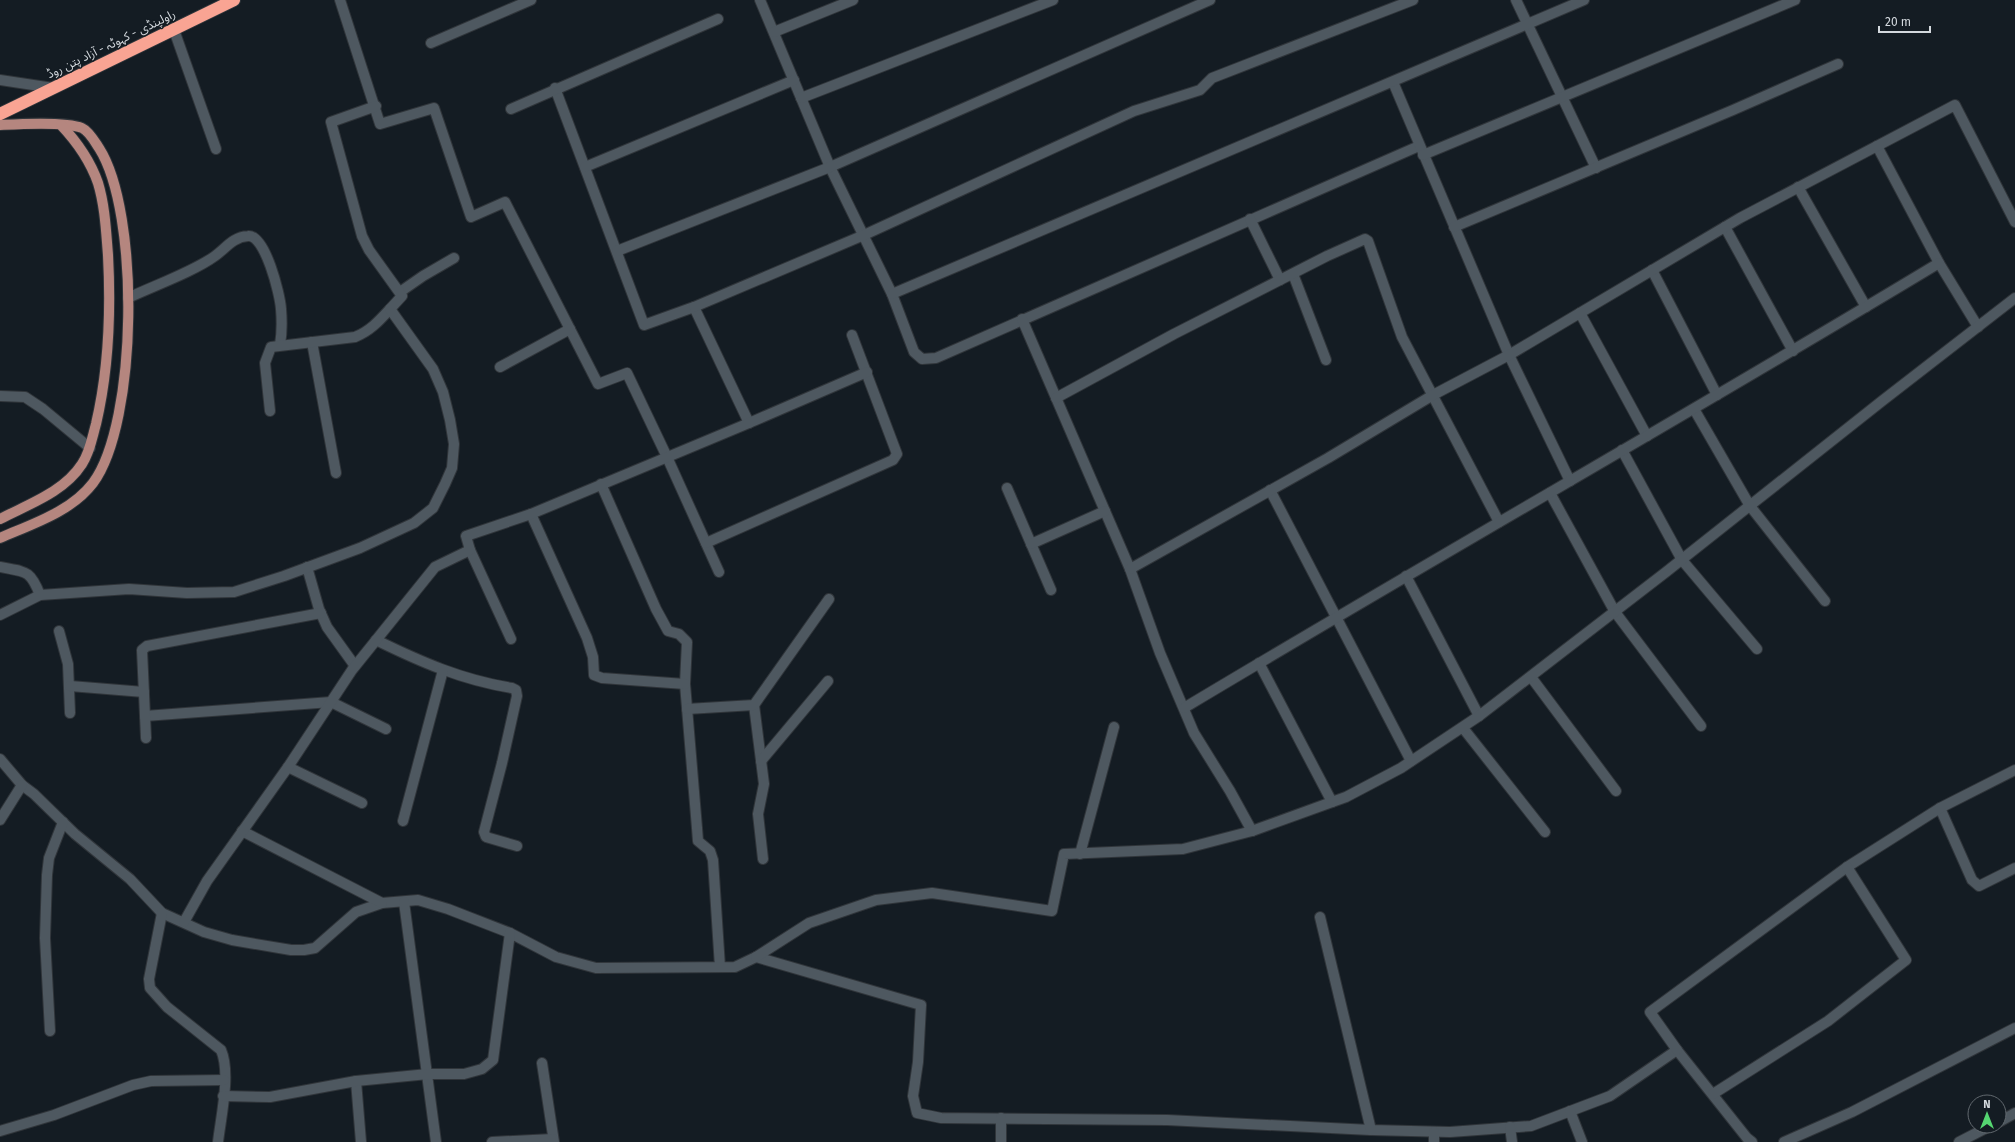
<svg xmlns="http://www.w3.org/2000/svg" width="2015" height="1142" font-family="'Fira Sans','Noto Sans Arabic',sans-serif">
	<rect width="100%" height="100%" fill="#141c23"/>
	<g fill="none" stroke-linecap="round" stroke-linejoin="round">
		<!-- street casing -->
		<g stroke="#30353a" stroke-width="12">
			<g id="street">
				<path d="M340,0L380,124L434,108L471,217L505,202L598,384L627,373L667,457L719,572"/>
				<path d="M760,0L830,167L892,294L914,352L922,359L936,358L1419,146"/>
				<path d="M1516,0L1596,168"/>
				<path d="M174,30L216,149"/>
				<path d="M774,32L853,0"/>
				<path d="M431,43L531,0"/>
				<path d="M0,80L53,88"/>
				<path d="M1393,82L1509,355L1570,481"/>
				<path d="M555,88L644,325L694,307L749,423"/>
				<path d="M801,98L1053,0"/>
				<path d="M511,109L718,19"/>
				<path d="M1877,146L1939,263L1978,327"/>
				<path d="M1423,155L1795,0"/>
				<path d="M585,167L794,80"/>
				<path d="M1798,187L1866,307"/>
				<path d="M1250,219L1280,280"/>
				<path d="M1454,227L1733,110L1838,64"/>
				<path d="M1725,227L1793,351"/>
				<path d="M617,251L830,167L1210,0"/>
				<path d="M1652,270L1717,395"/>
				<path d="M1293,274L1326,360"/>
				<path d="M400,292L423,276L454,258"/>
				<path d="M892,294L1584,0"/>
				<path d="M128,298C153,286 193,272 215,256C226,248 233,237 248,236C265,234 280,294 281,309C282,321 282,333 280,345"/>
				<path d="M694,307L864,235L1134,111L1200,90L1212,78L1413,0"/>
				<path d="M1580,313L1647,436"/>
				<path d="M1022,319L1130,569L1160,653L1194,733L1230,791L1252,831"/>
				<path d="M312,342L336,473"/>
				<path d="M500,367L570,329"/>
				<path d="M0,396L25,397L43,409L90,448"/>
				<path d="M1056,398L1174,334L1327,256L1365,239L1368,241L1402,337L1499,522"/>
				<path d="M1694,409L1750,506L1825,601"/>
				<path d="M270,411L265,363L271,347L355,337C370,331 379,321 390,309"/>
				<path d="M1622,450L1682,560L1757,649"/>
				<path d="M601,484L656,609L668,631L679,634L687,642L685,684L697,828L698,841L710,851L713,860L720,967"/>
				<path d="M1007,488L1051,590"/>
				<path d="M1270,490L1411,761"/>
				<path d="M1550,493L1615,612L1701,726"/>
				<path d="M531,514L587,638L593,657L594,675L602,678L685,684"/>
				<path d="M706,543L893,460L897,454L852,335"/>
				<path d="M1031,544L1105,511"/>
				<path d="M470,550L511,639"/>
				<path d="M0,567C25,572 30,569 40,595"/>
				<path d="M307,567L319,609L327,627L355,666"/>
				<path d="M1130,569L1328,458L1433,395L1509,355L1740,218L1955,105L2015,222"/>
				<path d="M1406,576L1479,716"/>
				<path d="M0,615L40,595L129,589L187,593L234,592L284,576L360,548L414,523L433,508L445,484L452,468L454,444L450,420L443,392L433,369L390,309L402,296L369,250L362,236L331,122L376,106"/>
				<path d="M59,631L68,664L70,713"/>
				<path d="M376,640C421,662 462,680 512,688L516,690L517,696L502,763L484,832L486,837L517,846"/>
				<path d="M1259,663L1332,802"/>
				<path d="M1531,677L1616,791"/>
				<path d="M70,686L144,692"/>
				<path d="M754,705L764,784L758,814L763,859"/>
				<path d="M1184,708C1434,558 1689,414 1939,263"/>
				<path d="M687,709L754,705L829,599"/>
				<path d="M145,716L331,702L386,729"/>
				<path d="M1463,728L1545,832"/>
				<path d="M146,738L142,650L147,646L321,613"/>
				<path d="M0,759L22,785L34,794L75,834L130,879L162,913L204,932L232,940L291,950H304L315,948L356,912L382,903L418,900L448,909L510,933L556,957L596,968L735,967L756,957L921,1005L918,1062L913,1096L917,1113L941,1118L1167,1120L1371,1130L1450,1132L1531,1126L1610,1096L1677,1050L1747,1138L1752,1142"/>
				<path d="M761,761L828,681"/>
				<path d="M288,767L362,803"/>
				<path d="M1940,808L1972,880L1979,886L2015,868"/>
				<path d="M0,820L22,785"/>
				<path d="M403,821L443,670"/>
				<path d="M242,831L382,903"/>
				<path d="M1080,854L1114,727"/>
				<path d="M404,902L436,1142"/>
				<path d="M162,913L149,979L150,988L167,1007L221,1050C231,1073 221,1116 218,1142"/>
				<path d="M1320,917L1371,1130"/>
				<path d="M184,922L207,881L288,767L352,670L435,567L470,550L466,536L531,514L749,423L867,372"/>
				<path d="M756,957L809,923L876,900L932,893L1052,911L1064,854L1183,849L1252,831L1332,802L1346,797L1401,768L1479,716L1666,572L1882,401L2015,298"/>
				<path d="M50,1031L45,938L47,875L49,858L63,822"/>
				<path d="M1677,1050L1650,1012L1847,867L1940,808L2015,770"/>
				<path d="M542,1063L554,1142"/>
				<path d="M356,1081L361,1142"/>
				<path d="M1713,1094L1828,1021L1906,960L1847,867"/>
				<path d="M223,1096L270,1097L356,1081L428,1074H464L482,1069L493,1060L510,933"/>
				<path d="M1570,1111L1582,1142"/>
				<path d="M1999,1122L2015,1113"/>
				<path d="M1510,1127L1512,1142"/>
				<path d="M0,1131L54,1115L133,1085L151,1081L224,1080"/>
				<path d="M492,1142L553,1139"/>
				<path d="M1001,1142V1118"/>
				<path d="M1434,1142V1132"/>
				<path d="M1784,1142L1852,1112L2015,1028"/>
				<path d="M1959,1142L1990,1126"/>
			</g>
		</g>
		<!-- primary casing -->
		<g stroke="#30353a" stroke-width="12">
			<g id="primary">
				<path d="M0,125C19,124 65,121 82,128C89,131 95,142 99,148C140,212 138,422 93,483C71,512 32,524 0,538"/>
				<path d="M0,519C29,504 64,492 82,464C90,452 92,438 96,424C109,369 111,312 108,255C106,231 105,206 98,183C90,160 78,143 61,125"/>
			</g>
		</g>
		<!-- highway casing -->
		<g stroke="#30353a" stroke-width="14">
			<path id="highway" d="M0,114L234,0"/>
		</g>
		<!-- street -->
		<use href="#street" stroke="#4e5860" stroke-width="10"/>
		<!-- primary -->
		<use href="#primary" stroke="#b5867f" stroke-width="10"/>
		<!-- highway -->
		<use href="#highway" stroke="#f9a493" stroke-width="12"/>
	</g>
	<g text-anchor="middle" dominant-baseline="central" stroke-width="3" stroke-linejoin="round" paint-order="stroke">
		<!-- street labels -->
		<g font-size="12" fill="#d4d9de" stroke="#141c23">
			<text transform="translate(111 44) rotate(-26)">راولپنڈی - کہوٹہ - آزاد پتن روڈ</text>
		</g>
	</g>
	<!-- north arrow -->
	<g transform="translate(1987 1114)"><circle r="19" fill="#141c23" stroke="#61686e"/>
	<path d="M0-3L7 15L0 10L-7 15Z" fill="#55d671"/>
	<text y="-6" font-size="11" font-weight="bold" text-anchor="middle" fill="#d4d9de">N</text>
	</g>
	<!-- scale -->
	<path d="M1879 26v6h51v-6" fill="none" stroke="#d4d9de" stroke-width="2"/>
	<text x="1885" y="26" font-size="12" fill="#d4d9de" stroke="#141c23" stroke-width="3" paint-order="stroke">20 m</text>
</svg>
